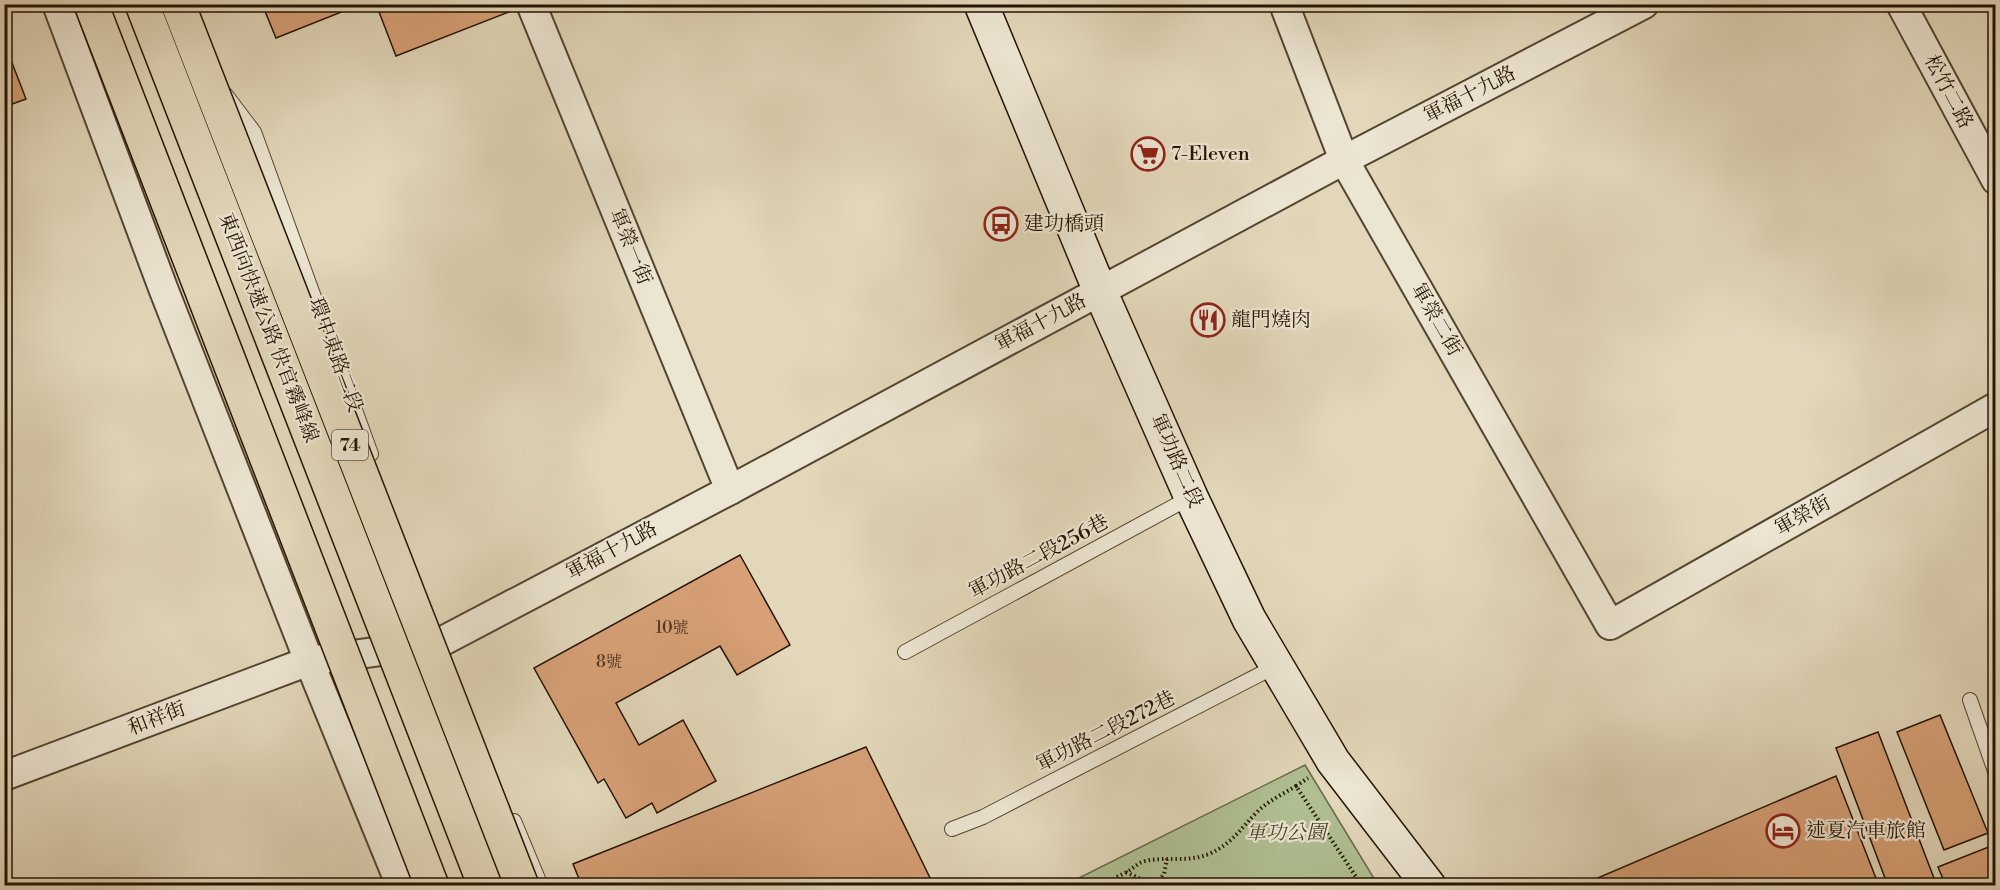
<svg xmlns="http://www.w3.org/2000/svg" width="2000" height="890" font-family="'Libre Bodoni','Noto Serif TC',serif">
	<rect width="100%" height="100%" fill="#e2d7ba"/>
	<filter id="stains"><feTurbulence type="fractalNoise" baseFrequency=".00333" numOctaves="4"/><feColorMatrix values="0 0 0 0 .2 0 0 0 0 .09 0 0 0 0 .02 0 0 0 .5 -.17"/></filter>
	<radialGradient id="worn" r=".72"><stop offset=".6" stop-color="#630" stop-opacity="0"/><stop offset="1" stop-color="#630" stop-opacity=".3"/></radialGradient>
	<!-- green -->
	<path fill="#afbf92" stroke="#6a6a4a" stroke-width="1.5" d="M1305,765L1378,885H1065Z"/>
	<!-- building -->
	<g fill="#d7a077" stroke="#241402" stroke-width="1.5">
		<path d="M262,4H359V5L276,38Z"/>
		<path d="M376,4H512L514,10L396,56Z"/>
		<path d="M4,42L26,99L4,107Z"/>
		<path d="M740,555L790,645L737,675L720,646L616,703L639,745L683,720L716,781L657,813L652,803L626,818L604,779L598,783L534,668Z"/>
		<path d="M1940,715L1988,833L1944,850L1897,732Z"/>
		<path d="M1878,732L1937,886H1888L1836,748Z"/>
		<path d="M866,747L934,886H582L573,864Z"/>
		<path d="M1836,776L1879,886H1579Z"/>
		<path d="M1996,844V886H1946L1938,867Z"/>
	</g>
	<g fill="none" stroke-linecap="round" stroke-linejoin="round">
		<!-- service casing -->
		<g stroke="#544530" stroke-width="16">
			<g id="service">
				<path d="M226,95L254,132L371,454"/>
				<path d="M905,652L1191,497"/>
				<path d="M1970,700L1996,774"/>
				<path d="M514,821L541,886"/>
				<path d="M952,829L983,817L1276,666"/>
			</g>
		</g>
		<!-- minor casing -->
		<g stroke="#544530" stroke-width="32">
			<g id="minor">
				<path d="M57,4L163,288L309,661L401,886"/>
				<path d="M531,4L730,490"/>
				<path d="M1284,4L1344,160L1610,625L1996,407"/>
				<path d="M1901,4L1996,180"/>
				<path d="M4,776L309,661L439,643L730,490L1344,160L1644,4"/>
			</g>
		</g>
		<!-- secondary casing -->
		<g stroke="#241402" stroke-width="36">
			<path id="secondary" d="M981,4L1100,291L1191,497L1249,619L1333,761L1429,886"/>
		</g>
		<!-- path -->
		<g stroke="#241402" stroke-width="4" stroke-dasharray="1.5 3" stroke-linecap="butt">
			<path d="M1296,786L1308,778"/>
			<path d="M1126,872L1147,882H1158L1164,874L1167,859"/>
			<path d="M1107,886C1113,878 1117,877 1125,873C1133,869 1137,863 1145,861C1167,856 1186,863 1209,854C1233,843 1240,829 1257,812C1268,801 1283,794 1296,786L1362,886"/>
		</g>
		<!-- service -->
		<use href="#service" stroke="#ece5d2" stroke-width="14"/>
		<!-- minor -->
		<use href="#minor" stroke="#ece5d2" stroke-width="28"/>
		<!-- secondary -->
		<use href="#secondary" stroke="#ece5d2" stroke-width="33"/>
		<!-- trunk-bridge casing -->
		<g stroke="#241402" stroke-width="36" stroke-linecap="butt">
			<g id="trunk-bridge">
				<path d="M91,4L432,886"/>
				<path d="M142,4L485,886"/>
				<path d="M178,4L522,886"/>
			</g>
		</g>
		<!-- trunk-bridge -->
		<use href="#trunk-bridge" stroke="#e2d7ba" stroke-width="33"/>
	</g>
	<!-- icons -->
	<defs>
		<g id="supermarket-ring" transform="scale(1.725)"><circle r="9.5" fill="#ece5d2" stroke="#8f2418" stroke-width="1.5"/><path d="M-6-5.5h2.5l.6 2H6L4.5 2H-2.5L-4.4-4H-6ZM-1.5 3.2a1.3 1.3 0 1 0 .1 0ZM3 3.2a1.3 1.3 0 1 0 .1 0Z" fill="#8f2418"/></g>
		<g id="bus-ring" transform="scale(1.725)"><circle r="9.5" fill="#ece5d2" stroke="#8f2418" stroke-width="1.5"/><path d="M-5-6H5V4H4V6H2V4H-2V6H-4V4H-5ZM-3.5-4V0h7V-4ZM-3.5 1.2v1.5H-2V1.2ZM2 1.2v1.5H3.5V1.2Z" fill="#8f2418"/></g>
		<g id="restaurant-ring" transform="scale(1.725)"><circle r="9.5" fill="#ece5d2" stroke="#8f2418" stroke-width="1.5"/><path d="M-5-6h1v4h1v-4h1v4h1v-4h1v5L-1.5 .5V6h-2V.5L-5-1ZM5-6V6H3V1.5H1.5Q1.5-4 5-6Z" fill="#8f2418"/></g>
		<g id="hotel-ring" transform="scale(1.725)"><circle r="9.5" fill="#ece5d2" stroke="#8f2418" stroke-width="1.5"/><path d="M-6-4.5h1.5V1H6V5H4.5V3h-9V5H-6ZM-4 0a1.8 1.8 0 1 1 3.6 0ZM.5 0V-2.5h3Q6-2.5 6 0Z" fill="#8f2418"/></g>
	</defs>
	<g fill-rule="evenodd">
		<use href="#supermarket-ring" x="1148" y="154"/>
		<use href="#bus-ring" x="1001" y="224"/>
		<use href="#restaurant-ring" x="1208" y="320"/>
		<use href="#hotel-ring" x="1783" y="831"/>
	</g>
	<g text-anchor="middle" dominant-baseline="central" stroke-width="4.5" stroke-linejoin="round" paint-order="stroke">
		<!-- number labels -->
		<g font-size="16" fill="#51371f">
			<text x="672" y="628">10號</text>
			<text x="609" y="662">8號</text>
		</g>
		<!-- shield labels -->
		<rect fill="#ece5d2" stroke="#605340" stroke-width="1.5" x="332" y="430" width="36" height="30" rx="4.5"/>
		<g font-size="18" font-weight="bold" fill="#241402">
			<text x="350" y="445">74</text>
		</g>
		<!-- street labels -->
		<g font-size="20" fill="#241402" stroke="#ece5d2">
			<text transform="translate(1948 92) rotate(62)">松竹二路</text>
			<text transform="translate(1470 95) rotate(-27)">軍福十九路</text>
			<text transform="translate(630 247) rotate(68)">軍榮一街</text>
			<text transform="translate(1436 320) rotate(60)">軍榮二街</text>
			<text transform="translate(1041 323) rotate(-28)">軍福十九路</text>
			<text transform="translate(268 328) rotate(69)">東西向快速公路 快官霧峰線</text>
			<text transform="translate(335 355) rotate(70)">環中東路二段</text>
			<text transform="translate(1176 461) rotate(66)">軍功路二段</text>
			<text transform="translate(1803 516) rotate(-29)">軍榮街</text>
			<text transform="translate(612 551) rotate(-28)">軍福十九路</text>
			<text transform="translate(1039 557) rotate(-28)">軍功路二段256巷</text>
			<text transform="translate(157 719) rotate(-21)">和祥街</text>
			<text transform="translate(1106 732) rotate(-27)">軍功路二段272巷</text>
		</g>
		<!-- poi labels -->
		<g font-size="20" fill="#241402" stroke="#ece5d2" text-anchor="start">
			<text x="1171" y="154">7-Eleven</text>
			<text x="1024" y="224">建功橋頭</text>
			<text x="1231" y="320">龍門燒肉</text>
			<text x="1806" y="831">述夏汽車旅館</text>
		</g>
		<!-- park labels -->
		<g font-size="20" font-style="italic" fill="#4e472d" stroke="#ece5d2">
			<text x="1286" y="833">軍功公園</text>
		</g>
	</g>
	<!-- margin -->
	<rect width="2000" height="890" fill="none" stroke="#e2d7ba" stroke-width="24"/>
	<rect x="6" y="6" width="1988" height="878" fill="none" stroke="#241402" stroke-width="3"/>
	<rect x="12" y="12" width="1976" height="866" fill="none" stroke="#241402" stroke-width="1.5"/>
	<rect width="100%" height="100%" filter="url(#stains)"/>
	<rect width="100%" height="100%" fill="url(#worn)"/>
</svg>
